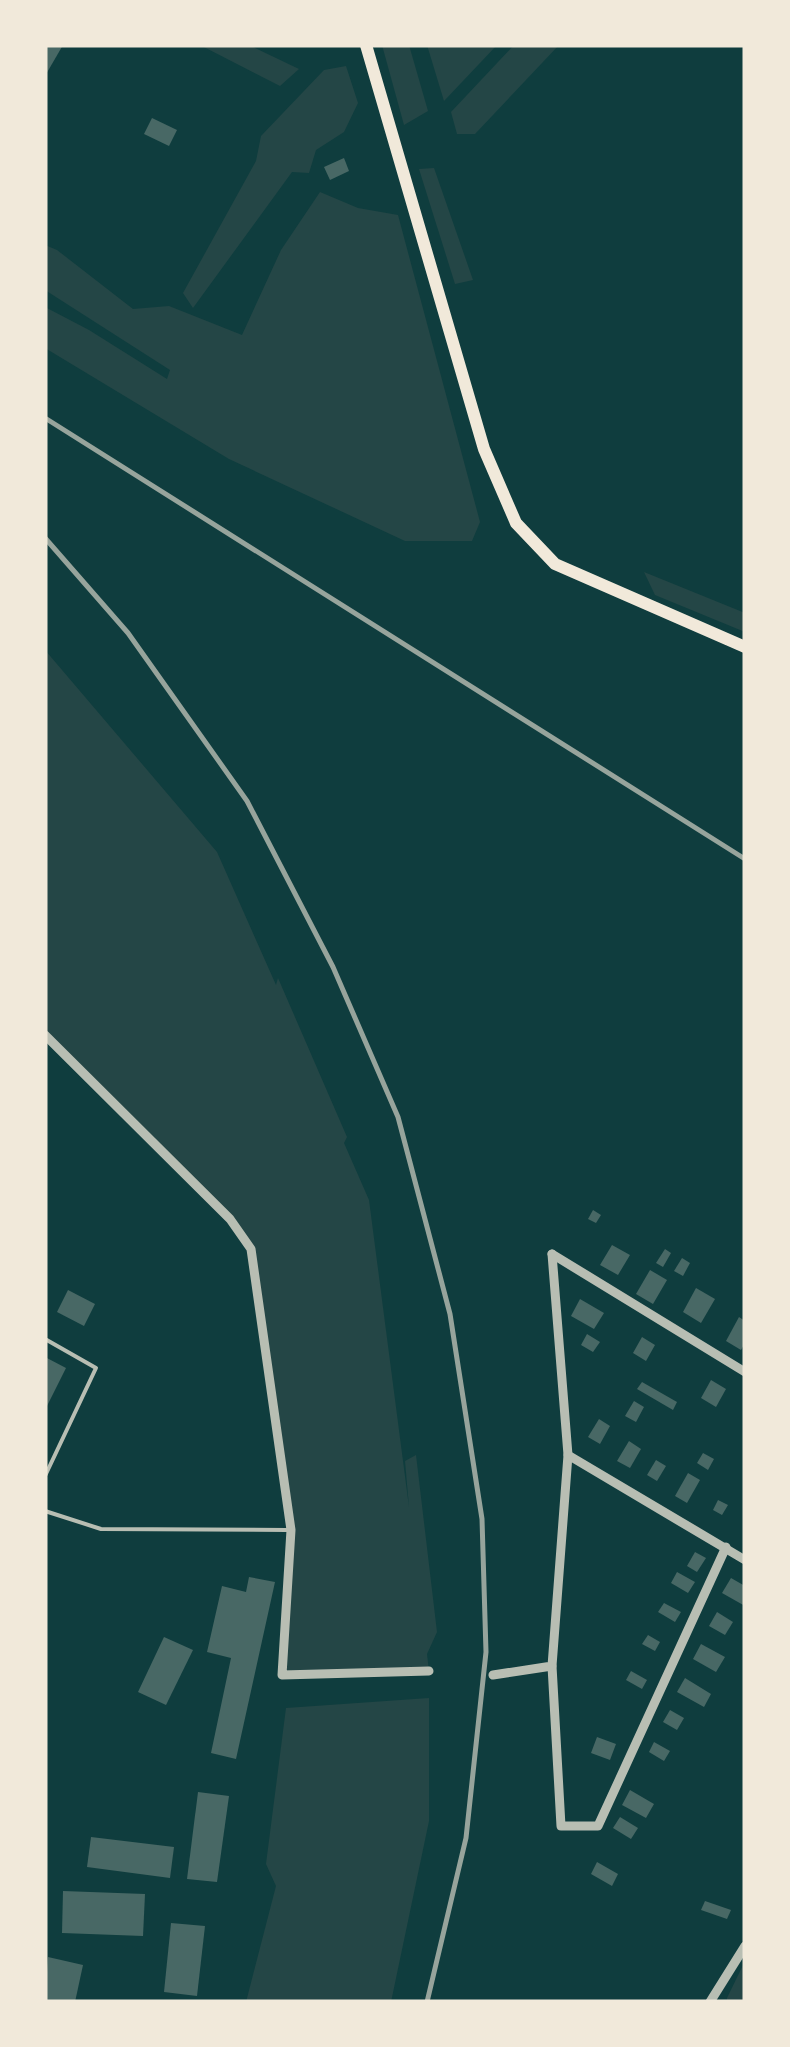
<svg xmlns="http://www.w3.org/2000/svg" width="790" height="2047" font-family="Arial,sans-serif">
	<rect width="100%" height="100%" fill="#0f3d3e"/>
	<!-- green -->
	<g fill="#244646">
		<path d="M200,45H249L299,69L280,86Z"/>
		<path d="M382,45H409L428,111L404,125Z"/>
		<path d="M427,45H497L444,101Z"/>
		<path d="M514,45H559L475,134H457L451,112Z"/>
		<path d="M346,66L358,103L344,132L316,150L309,173L292,172L193,308L183,293L256,161L261,136L324,70Z"/>
		<path d="M434,168L473,280L455,284L419,169Z"/>
		<path d="M320,192L358,208L398,215L480,522L472,541H405L229,459L45,348V307L89,330L167,379L170,370L45,290V245L57,250L133,309L169,306L242,335L281,250Z"/>
		<path d="M644,572L745,613V632L655,595Z"/>
		<path d="M45,650L217,852L276,985L278,978L347,1137L344,1143L369,1200L409,1507L405,1461L416,1455L437,1632L427,1654L429,1671L282,1675L291,1530L251,1249L230,1219L45,1035Z"/>
		<path d="M429,1698V1821L391,2002H246L276,1886L266,1864L286,1708Z"/>
		<path d="M745,1961V2002H727V1998Z"/>
	</g>
	<!-- building -->
	<g fill="#486865">
		<path d="M45,45H63L45,76Z"/>
		<path d="M152,118L177,130L169,146L144,134Z"/>
		<path d="M344,158L349,171L330,180L324,167Z"/>
		<path d="M593,1210L601,1215L596,1223L588,1219Z"/>
		<path d="M612,1245L630,1255L618,1275L600,1265Z"/>
		<path d="M665,1249L671,1253L663,1267L656,1263Z"/>
		<path d="M682,1258L690,1263L683,1276L674,1271Z"/>
		<path d="M650,1270L667,1280L653,1304L636,1294Z"/>
		<path d="M696,1288L715,1299L701,1323L683,1312Z"/>
		<path d="M68,1290L95,1304L84,1326L57,1312Z"/>
		<path d="M580,1299L604,1313L594,1329L571,1316Z"/>
		<path d="M739,1317L745,1321V1343L741,1350L726,1341Z"/>
		<path d="M587,1334L600,1342L593,1352L581,1345Z"/>
		<path d="M642,1337L655,1345L646,1361L633,1353Z"/>
		<path d="M45,1357L66,1368L45,1410Z"/>
		<path d="M711,1380L726,1389L716,1407L701,1398Z"/>
		<path d="M642,1382L677,1402L673,1410L637,1389Z"/>
		<path d="M634,1401L644,1407L636,1422L625,1416Z"/>
		<path d="M599,1419L610,1426L600,1444L588,1437Z"/>
		<path d="M629,1441L641,1449L630,1468L617,1461Z"/>
		<path d="M703,1453L714,1459L708,1470L697,1463Z"/>
		<path d="M656,1460L666,1466L657,1481L647,1475Z"/>
		<path d="M688,1473L700,1480L687,1503L675,1496Z"/>
		<path d="M718,1500L728,1505L722,1515L713,1510Z"/>
		<path d="M695,1552L706,1558L697,1572L687,1566Z"/>
		<path d="M677,1572L695,1582L688,1593L671,1583Z"/>
		<path d="M249,1577L275,1582L236,1759L211,1753L231,1658L207,1652L222,1586L246,1592Z"/>
		<path d="M731,1578L745,1586V1606L722,1593Z"/>
		<path d="M664,1603L681,1612L675,1622L658,1612Z"/>
		<path d="M717,1612L733,1622L725,1635L709,1626Z"/>
		<path d="M648,1635L660,1642L655,1651L642,1644Z"/>
		<path d="M164,1637L193,1650L166,1705L138,1692Z"/>
		<path d="M701,1644L725,1657L716,1672L693,1659Z"/>
		<path d="M631,1671L647,1680L642,1689L626,1680Z"/>
		<path d="M685,1678L711,1694L704,1707L677,1692Z"/>
		<path d="M670,1710L684,1718L677,1730L663,1722Z"/>
		<path d="M597,1737L616,1744L610,1760L591,1753Z"/>
		<path d="M654,1742L670,1751L664,1761L649,1752Z"/>
		<path d="M630,1790L654,1804L646,1818L622,1805Z"/>
		<path d="M198,1792L229,1796L217,1882L187,1879Z"/>
		<path d="M620,1817L638,1828L631,1839L613,1828Z"/>
		<path d="M91,1837L174,1847L170,1878L87,1867Z"/>
		<path d="M597,1862L618,1874L612,1886L591,1874Z"/>
		<path d="M63,1891L145,1894L143,1936L62,1933Z"/>
		<path d="M705,1901L731,1910L727,1919L701,1910Z"/>
		<path d="M171,1923L205,1926L197,1996L164,1992Z"/>
		<path d="M48,1957L83,1965L75,2002H45Z"/>
	</g>
	<g fill="none" stroke-linecap="round" stroke-linejoin="round">
		<!-- service -->
		<g stroke="#b8beb3" stroke-width="4">
			<path d="M45,1339L96,1368L45,1476"/>
			<path d="M45,1511L101,1529L287,1530"/>
		</g>
		<!-- minor -->
		<g stroke="#b8beb3" stroke-width="9">
			<path d="M45,1035L230,1219L251,1249L291,1530L282,1675L429,1671"/>
			<path d="M552,1254L745,1372"/>
			<path d="M568,1455L745,1560"/>
			<path d="M552,1666L561,1826H598L726,1547"/>
			<path d="M493,1675L552,1666L568,1455L552,1254"/>
			<path d="M710,2002L745,1946"/>
		</g>
		<!-- secondary -->
		<path stroke="#f1e9da" stroke-width="12" d="M366,45L484,449L516,523L555,564L745,647"/>
		<!-- rail -->
		<g stroke="#97a49c" stroke-width="5">
			<path d="M45,418L745,859"/>
			<path d="M45,538L128,633L247,801L333,967L398,1117L450,1314L482,1519L486,1652L466,1838L427,2002"/>
		</g>
	</g>
	<!-- border -->
	<rect width="790" height="2047" fill="none" stroke="#f1e9da" stroke-width="95"/>
</svg>
